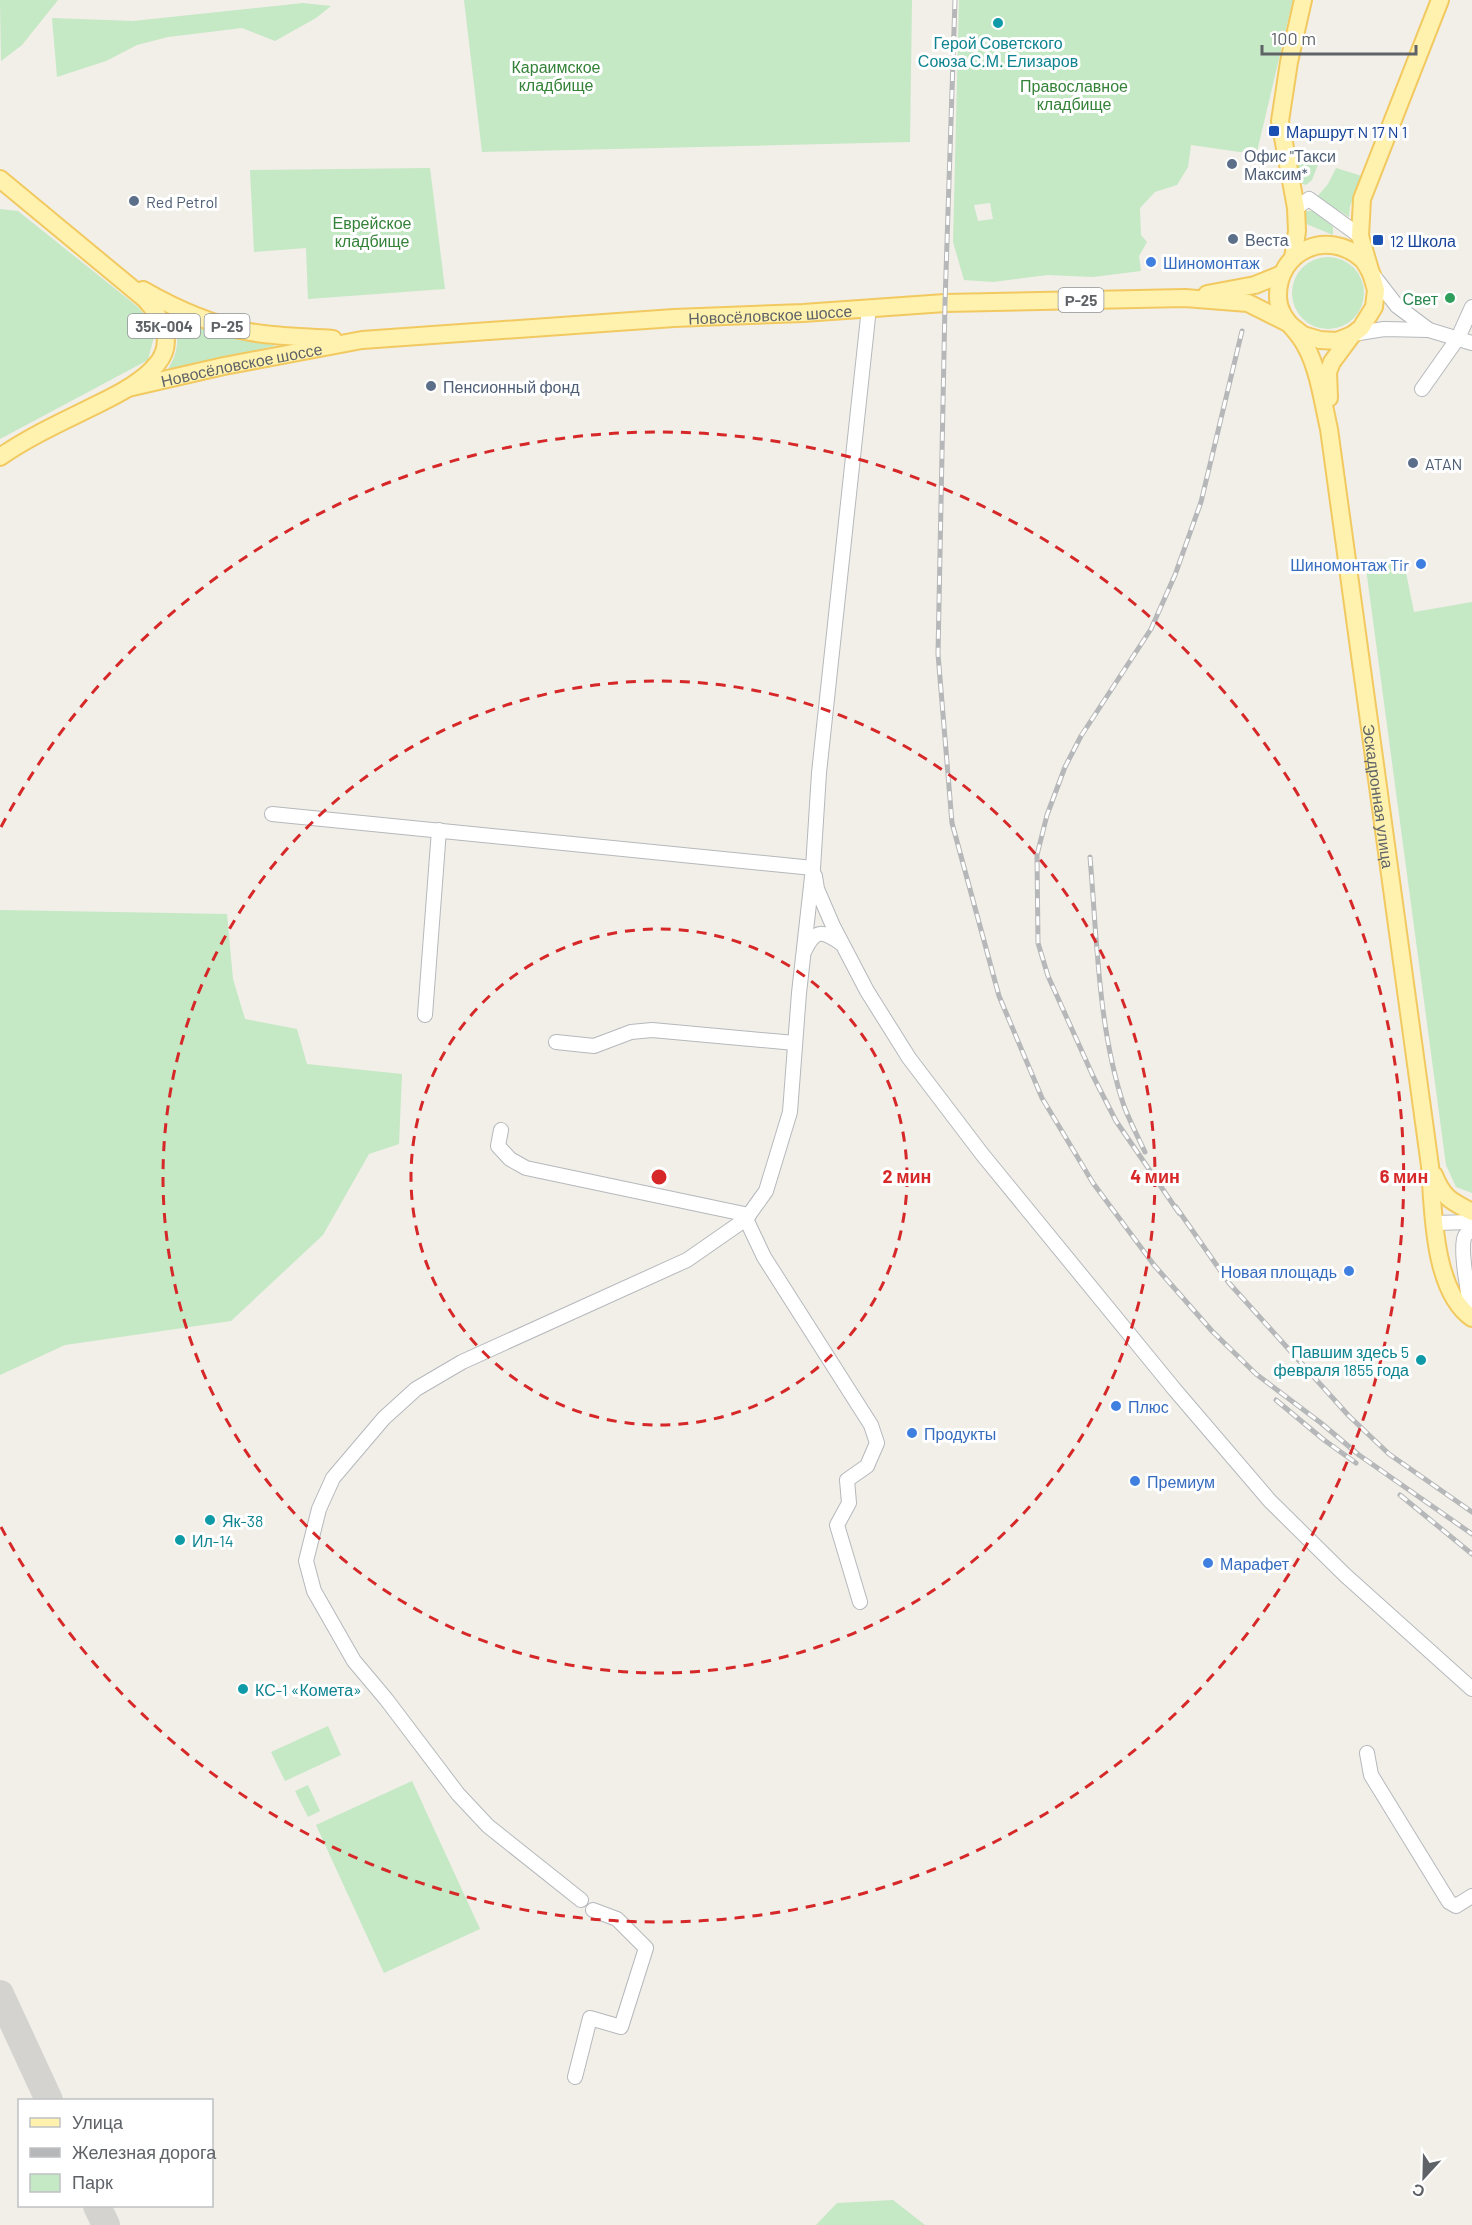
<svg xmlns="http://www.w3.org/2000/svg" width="1472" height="2225" font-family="Barlow,sans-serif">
	<rect width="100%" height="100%" fill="#f1efe8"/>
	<!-- green -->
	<g fill="#c5e8c5" fill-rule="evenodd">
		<path d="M0,0H58L22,45L1,61Z"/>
		<path d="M464,0H912L910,142L482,152Z"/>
		<path d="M959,0H1293L1255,160L1251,159V154L1247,153L1191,145L1188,167L1177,185L1155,192L1140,208L1141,235L1147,242L1139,256L1141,271L1093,277L1048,275L993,282L964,280L953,242ZM990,203L993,219L978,221L974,205Z"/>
		<path d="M303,3L331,6L316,18L275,41L242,28L168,37L137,45L106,61L57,77L52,18L133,21Z"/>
		<path d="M1294,157L1319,162L1312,180L1306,185L1300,183L1297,176Z"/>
		<path d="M430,168L445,289L308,299L306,248L254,252L250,170Z"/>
		<path d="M1336,168L1362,176L1350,206L1349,217L1317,197L1328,184Z"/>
		<path d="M0,209L18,211L138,307L156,329L148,360L0,439Z"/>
		<path d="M1307,211H1315L1333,227V235L1304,223L1302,213Z"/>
		<circle cx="1328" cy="293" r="36"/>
		<path d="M174,318L276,346L168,369C180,349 178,340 174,318Z"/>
		<path d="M1403,558L1414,612L1472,602V1193L1456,1187L1446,1165L1365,561Z"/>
		<path d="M0,910L227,914L233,979L245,1019L297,1029L307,1064L402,1074L399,1144L369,1154L323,1235L231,1321L65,1345L0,1375Z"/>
		<path d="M328,1726L341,1755L285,1781L271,1752Z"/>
		<path d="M412,1781L480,1929L384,1973L316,1825Z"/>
		<path d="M308,1785L320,1811L308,1817L295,1791Z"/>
		<path d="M893,2200L925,2225H816L837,2203Z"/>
	</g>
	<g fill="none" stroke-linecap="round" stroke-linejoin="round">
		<!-- taxiway -->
		<g stroke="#d4d3d0" stroke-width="28">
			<path d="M0,1994L49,2100"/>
			<path d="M97,2206L106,2225"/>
		</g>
		<!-- minor casing -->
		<g stroke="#b5b8bc" stroke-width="16">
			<g id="minor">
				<path d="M1296,208L1309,199L1360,236"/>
				<path d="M1373,275L1397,306L1429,330L1472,343"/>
				<path d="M1353,334L1384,329L1429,330"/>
				<path d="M1422,389L1458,338L1472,307"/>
				<path d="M272,814L813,868"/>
				<path d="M815,876L817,889L833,926L867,991L909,1058L982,1154L1175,1390L1270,1501L1345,1575L1472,1689"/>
				<path d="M805,950C816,928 823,931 842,944"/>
				<path d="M425,1015L439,830"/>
				<path d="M556,1042L594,1046L631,1032L652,1030L795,1043"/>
				<path d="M501,1130L498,1146L510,1159L526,1168L749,1215"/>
				<path d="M746,1219L764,1257L871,1425L877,1443L867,1466L847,1480L849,1503L837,1525L860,1602"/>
				<path d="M1435,1223L1472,1222"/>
				<path d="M1472,1229C1470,1231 1467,1233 1465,1236C1459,1247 1469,1299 1472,1313"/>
				<path d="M1367,1753L1371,1775L1449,1902L1456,1906L1472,1896"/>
				<path d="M581,1900L488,1826L458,1794L386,1699L354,1661L314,1591L306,1561L319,1509L333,1478L384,1418L416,1389L462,1362L687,1260L746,1219L766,1191L790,1112L799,993L813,868L819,773L869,308"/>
				<path d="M575,2077L590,2018L621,2027L646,1948L617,1919L593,1910"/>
			</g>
		</g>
		<!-- major casing -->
		<g stroke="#f2c960" stroke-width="20">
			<g id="major">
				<path d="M0,179L145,299C161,317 176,341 157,364C143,382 116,395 96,405C64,421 30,436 0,457"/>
				<path d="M1293,258L1297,231L1296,208L1280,121L1289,62L1303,0"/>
				<path id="s1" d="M1372,275C1369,270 1366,263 1362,259C1327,228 1277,251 1278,297C1278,314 1291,325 1300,337C1318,362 1322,399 1329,429L1430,1166C1433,1209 1433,1291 1472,1318"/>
				<path d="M143,290C176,309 212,325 250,332C277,337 306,337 333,339"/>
				<path d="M1207,294L1255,285L1282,274"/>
				<path id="s2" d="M128,388L224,366L362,340L674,318L803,313L945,303L1185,298L1248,303L1288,323L1303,335L1320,340L1337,341L1352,335"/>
				<path d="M1329,398L1328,372L1332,362L1352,335L1361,328L1374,307L1376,290L1360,236L1362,199L1440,0"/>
				<path d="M1434,1175C1443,1198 1451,1201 1472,1212"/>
			</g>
		</g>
		<!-- minor -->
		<use href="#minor" stroke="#fff" stroke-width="14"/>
		<!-- major -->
		<use href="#major" stroke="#fff2af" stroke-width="16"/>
		<!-- rail casing -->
		<g stroke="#b6b7b8" stroke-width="5">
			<g id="rail">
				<path d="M955,0L945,303L938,654L952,823L999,996L1042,1098L1093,1183L1154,1265L1212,1331L1256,1374L1321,1423L1359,1455L1472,1534"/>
				<path d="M1090,857C1097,938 1098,1029 1124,1106C1130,1122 1138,1137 1145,1152"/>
				<path d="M1176,1207L1229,1283L1349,1416L1389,1454L1472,1512"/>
				<path d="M1179,1213L1116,1121L1093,1076L1048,976L1038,943L1037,855L1047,815L1065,767L1081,736L1151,629L1175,575L1201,502L1242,331"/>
				<path d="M1276,1400L1324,1440L1356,1463"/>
				<path d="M1400,1495L1472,1554"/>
			</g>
		</g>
		<!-- rail -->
		<use href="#rail" stroke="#fff" stroke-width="3" stroke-dasharray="9" stroke-linecap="butt"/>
	</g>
	<!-- distance rings -->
	<g fill="none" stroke="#d62828" stroke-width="3" stroke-dasharray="10 8">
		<circle cx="659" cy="1177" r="248"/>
		<circle cx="659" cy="1177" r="496"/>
		<path d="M1 827A745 745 0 1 1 1 1527"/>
	</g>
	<!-- markers -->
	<g fill="#0f9aa8" stroke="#fff" stroke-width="2">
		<circle cx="998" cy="23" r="6"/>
		<circle cx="1421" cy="1360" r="6"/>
		<circle cx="210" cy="1520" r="6"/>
		<circle cx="180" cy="1540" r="6"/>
		<circle cx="243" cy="1689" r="6"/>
	</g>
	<g fill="#1a4fb4" stroke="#fff" stroke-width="2">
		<rect x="1268" y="125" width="12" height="12" rx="3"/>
		<rect x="1372" y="234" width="12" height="12" rx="3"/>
	</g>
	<g fill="#5c6f8a" stroke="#fff" stroke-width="2">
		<circle cx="1232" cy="164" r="6"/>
		<circle cx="134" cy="201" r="6"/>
		<circle cx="1233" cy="239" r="6"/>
		<circle cx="431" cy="386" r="6"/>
		<circle cx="1413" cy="463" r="6"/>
	</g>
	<g fill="#3f7fe0" stroke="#fff" stroke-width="2">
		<circle cx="1151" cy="262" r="6"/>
		<circle cx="1421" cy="564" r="6"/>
		<circle cx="1349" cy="1271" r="6"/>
		<circle cx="1116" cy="1406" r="6"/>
		<circle cx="912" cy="1433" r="6"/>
		<circle cx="1135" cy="1481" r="6"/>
		<circle cx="1208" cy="1563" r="6"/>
	</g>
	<circle fill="#2e9e5b" stroke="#fff" stroke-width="2" cx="1450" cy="298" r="6"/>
	<g text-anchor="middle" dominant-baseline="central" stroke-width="6" stroke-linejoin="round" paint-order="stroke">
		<!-- shield labels -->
		<g fill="#fff" stroke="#8f9295" stroke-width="1.5">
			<rect x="1058.5" y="288" width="45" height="24" rx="4.5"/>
			<rect x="128" y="314" width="72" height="24" rx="4.5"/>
			<rect x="204.5" y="314" width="45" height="24" rx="4.5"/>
		</g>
		<g font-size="15" font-weight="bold" fill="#5f6368">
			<text x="1081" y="300">Р-25</text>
			<text x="164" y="326">35К-004</text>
			<text x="227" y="326">Р-25</text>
		</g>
		<!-- culture labels -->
		<g font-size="16" fill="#0d838f" stroke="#fff" text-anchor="start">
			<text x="998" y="42" text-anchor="middle">Герой Советского<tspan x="998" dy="18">Союза С.М. Елизаров</tspan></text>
			<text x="1409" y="1351" text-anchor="end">Павшим здесь 5<tspan x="1409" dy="18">февраля 1855 года</tspan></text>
			<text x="222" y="1520">Як-38</text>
			<text x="192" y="1540">Ил-14</text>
			<text x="255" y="1689">КС-1 «Комета»</text>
		</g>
		<!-- park labels -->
		<g font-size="16" fill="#348238" stroke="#fff">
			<text x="556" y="66">Караимское<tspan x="556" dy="18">кладбище</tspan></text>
			<text x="1074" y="85">Православное<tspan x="1074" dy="18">кладбище</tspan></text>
			<text x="372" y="222">Еврейское<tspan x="372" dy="18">кладбище</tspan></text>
		</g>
		<!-- transit labels -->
		<g font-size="16" fill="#164399" stroke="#fff" text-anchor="start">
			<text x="1286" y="131">Маршрут N 17 N 1</text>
			<text x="1390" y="240">12 Школа</text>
		</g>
		<!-- service labels -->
		<g font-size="16" fill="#4e5e75" stroke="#fff" text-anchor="start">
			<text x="1244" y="155">Офис "Такси<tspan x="1244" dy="18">Максим*</tspan></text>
			<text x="146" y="201">Red Petrol</text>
			<text x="1245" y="239">Веста</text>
			<text x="443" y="386">Пенсионный фонд</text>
			<text x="1425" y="463">ATAN</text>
		</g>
		<!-- shop labels -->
		<g font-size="16" fill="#366cbe" stroke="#fff" text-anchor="start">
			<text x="1163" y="262">Шиномонтаж</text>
			<text x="1409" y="564" text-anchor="end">Шиномонтаж Tir</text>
			<text x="1337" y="1271" text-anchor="end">Новая площадь</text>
			<text x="1128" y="1406">Плюс</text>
			<text x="924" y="1433">Продукты</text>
			<text x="1147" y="1481">Премиум</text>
			<text x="1220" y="1563">Марафет</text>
		</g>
		<!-- leisure labels -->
		<g font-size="16" fill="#27864d" stroke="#fff" text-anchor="end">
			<text x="1438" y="298">Свет</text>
		</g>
		<!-- street labels -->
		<g font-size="16" fill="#5f6368" stroke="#fff">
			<text stroke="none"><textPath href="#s2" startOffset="648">Новосёловское шоссе</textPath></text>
			<text stroke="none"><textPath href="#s2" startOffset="116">Новосёловское шоссе</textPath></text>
			<text stroke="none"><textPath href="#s1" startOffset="652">Эскадронная улица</textPath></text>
		</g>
	</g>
	<circle cx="659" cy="1177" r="9" fill="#d62828" stroke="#fff" stroke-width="3"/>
	<g font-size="18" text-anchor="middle" font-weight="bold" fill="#d62828" stroke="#fff" stroke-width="6" stroke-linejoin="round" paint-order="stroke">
		<text x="907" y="1183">2 мин</text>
		<text x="1155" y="1183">4 мин</text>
		<text x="1404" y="1183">6 мин</text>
	</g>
	<!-- legend -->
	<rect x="18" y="2099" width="195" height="108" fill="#ffffff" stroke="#bfc1c3" stroke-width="1.5"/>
	<rect x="30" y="2118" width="30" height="9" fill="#fff2af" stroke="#bfc1c3" stroke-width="1.5"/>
	<text x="72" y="2129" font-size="18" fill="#5f6368">Улица</text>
	<rect x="30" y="2148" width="30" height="9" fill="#b6b7b8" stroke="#bfc1c3" stroke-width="1.5"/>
	<text x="72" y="2159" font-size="18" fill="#5f6368">Железная дорога</text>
	<rect x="30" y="2174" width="30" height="18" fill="#c5e8c5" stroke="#bfc1c3" stroke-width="1.5"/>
	<text x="72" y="2189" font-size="18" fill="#5f6368">Парк</text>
	<!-- north arrow -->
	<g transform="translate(1424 2177) rotate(202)" stroke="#ffffff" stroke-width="4.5" paint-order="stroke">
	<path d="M0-4.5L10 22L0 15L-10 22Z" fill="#5f6368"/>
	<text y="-9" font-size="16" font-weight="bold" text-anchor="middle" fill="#5f6368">С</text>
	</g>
	<!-- scale -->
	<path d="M1262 45v9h154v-9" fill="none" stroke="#5f6368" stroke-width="3"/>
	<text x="1271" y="45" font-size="18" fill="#5f6368" stroke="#ffffff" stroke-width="4.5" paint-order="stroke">100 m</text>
</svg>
